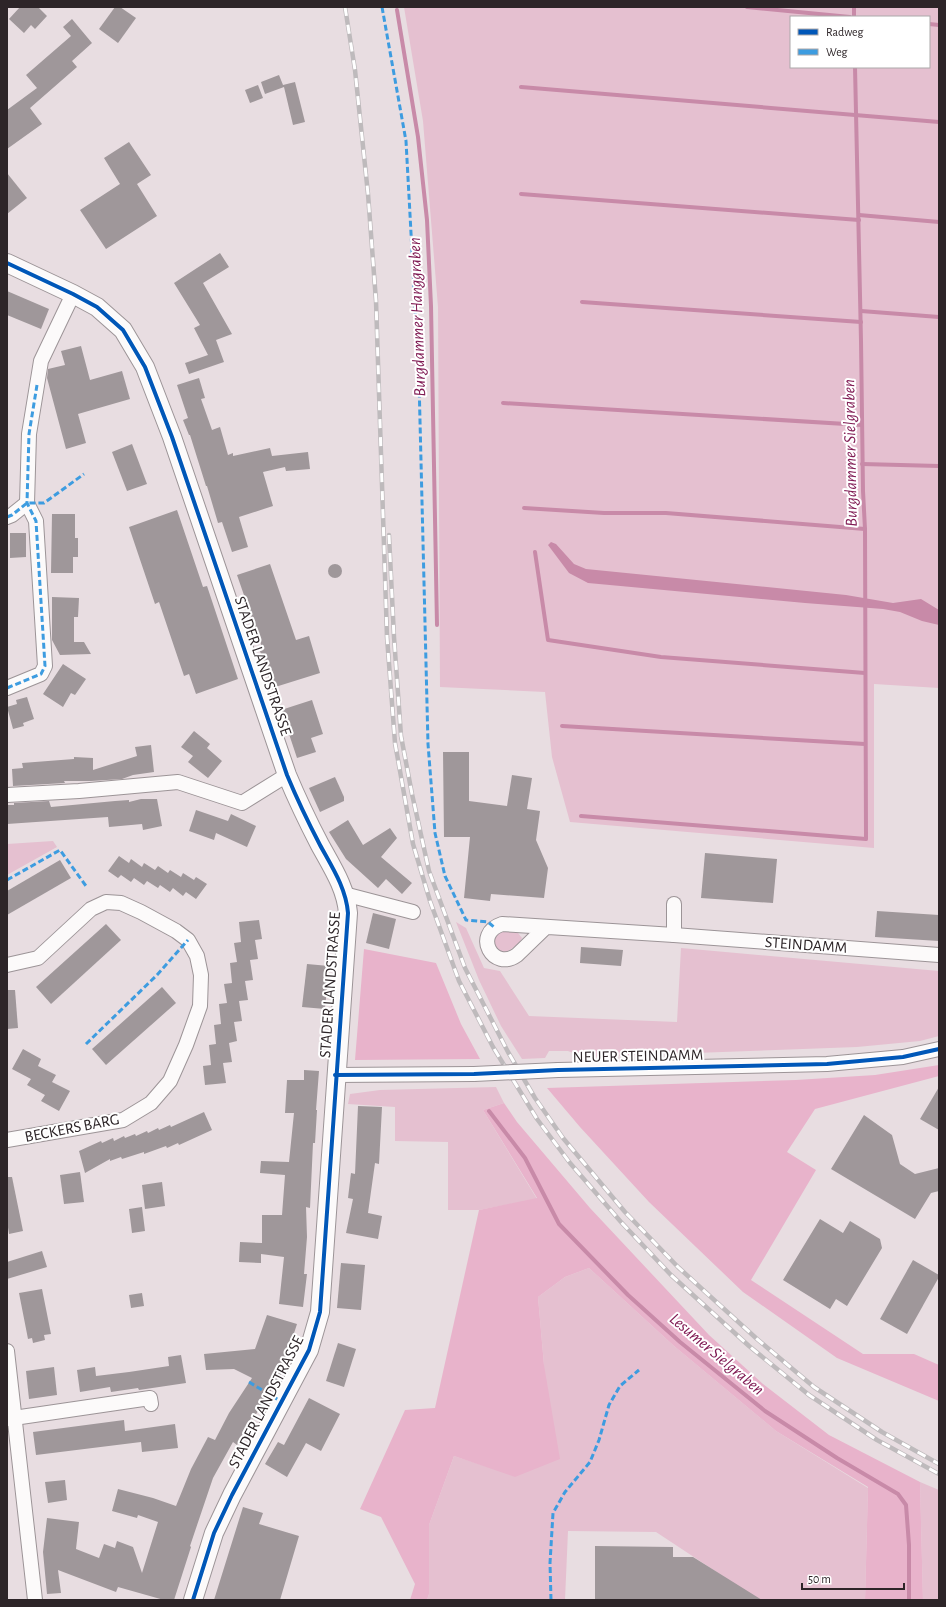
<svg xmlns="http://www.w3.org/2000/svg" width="946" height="1607" font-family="'Alegreya Sans',sans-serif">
	<rect width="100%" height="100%" fill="#e8dde1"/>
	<!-- green -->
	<g fill="#e5c0d0" fill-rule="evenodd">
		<path d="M404,7H939V688L874,684V848L570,822L552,757L545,692L440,687L438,307L423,121ZM791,17H929V67H791Z"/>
		<path d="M53,841L57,847L7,875V844Z"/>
		<path d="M456,922L466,928L484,968L500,971L529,1016L677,1022L681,948L939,971V1036L920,1041L857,1047L584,1057L568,1051H549L545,1058L522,1059L501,1026L479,980Z"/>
		<path d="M502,931L518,933L522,938L519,943L507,952C499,953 491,947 495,938C496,935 500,933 502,931Z"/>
		<path d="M496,1087L504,1103L483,1110L537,1199L479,1210H448V1142L395,1141V1107L348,1104L350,1094L380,1090Z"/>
		<path d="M589,1268L674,1346L776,1431L868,1488L865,1600H759L656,1532L568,1531L565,1600H427L429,1594V1525L454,1456L515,1476L544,1365L538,1297L565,1277Z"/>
		<path d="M920,1482L939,1490V1600H923Z"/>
	</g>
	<!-- forest -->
	<g fill="#e8b3cb">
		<path d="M364,949L436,963L461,1024L480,1059L355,1060Z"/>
		<path d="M939,1065V1076L815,1109L787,1152L816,1170L751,1280L863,1354H914L939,1365V1401L837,1358L743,1292L649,1202L580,1127L547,1088L796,1080L875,1075Z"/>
		<path d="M504,1103L517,1122L590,1208L709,1335L763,1384L829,1435L920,1482L923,1600H865L868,1487L776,1431L674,1346L589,1268L565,1277L538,1297L544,1365L560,1459L515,1477L454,1456L429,1525V1594L427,1600H410L415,1584L381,1517L360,1509L405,1410L435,1408L479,1210L537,1198L483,1110Z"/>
	</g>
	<!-- water -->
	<path fill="#c88aa8" d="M551,542L556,544L574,564L586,569L846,595L893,603L921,599L939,610V625L922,621L900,612L883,609L805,603L588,583L569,573L548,545Z"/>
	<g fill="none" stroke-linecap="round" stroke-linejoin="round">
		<!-- stream -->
		<g stroke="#c88aa8" stroke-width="4">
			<path d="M747,7L850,17"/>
			<path d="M854,7V17"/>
			<path d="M397,10L418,137L427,220L431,306L437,625"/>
			<path d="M929,24L939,25"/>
			<path d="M521,87L939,122"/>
			<path d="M521,194L859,220"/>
			<path d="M859,215L939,222"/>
			<path d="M582,302L861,322"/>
			<path d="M861,311L939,317"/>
			<path d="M503,403L862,425"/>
			<path d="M862,464L939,466"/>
			<path d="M524,508L604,513H666L865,529"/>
			<path d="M535,552L548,640L661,657L865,673"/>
			<path d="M562,726L865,744"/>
			<path d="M581,816L866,839L865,529L863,491L861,341L855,67"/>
			<path d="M489,1111L525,1158L559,1224L628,1295L680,1342L765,1411L837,1458L898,1494L906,1505L909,1545V1600"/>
		</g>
	</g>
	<!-- building -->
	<g fill="#9f979a">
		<path d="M20,7H38L47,16L35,29L31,25L24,33L9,19Z"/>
		<path d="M115,7H120L136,18L118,43L99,29Z"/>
		<path d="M72,19L92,43L72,61L77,67L30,108L42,124L7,149V110L37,88L26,75L71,36L63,27Z"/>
		<path d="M279,75L283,85L295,82L305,122L293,125L284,87L265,94L261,82Z"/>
		<path d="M258,85L263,98L250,103L245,90Z"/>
		<path d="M129,142L151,175L137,184L157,216L106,249L80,210L120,184L104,158Z"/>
		<path d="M7,173L27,198L7,214Z"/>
		<path d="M220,253L229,267L203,283L232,334L216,340L224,362L189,374L185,363L208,355L194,328L200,325L174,283Z"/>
		<path d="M7,291L49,309L41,329L7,315Z"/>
		<path d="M81,346L90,380L122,371L130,399L78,414L86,443L66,449L47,378L48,369L65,365L61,351Z"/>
		<path d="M199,378L205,398L201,399L212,430L220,427L228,455L233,453V456L270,448L272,456L308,452L310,469L286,471L285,467L263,472L273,506L239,517L248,547L232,552L222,522L218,523L207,486H206L190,435H189L183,420L188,418L177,385Z"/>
		<path d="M132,444L147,484L127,491L112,452Z"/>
		<path d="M177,510L203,587L207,586L238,679L196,694L189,674L184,676L159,602L155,604L129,527Z"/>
		<path d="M52,514H75V538H78V557H73V573H51Z"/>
		<path d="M10,533H26V557L10,558Z"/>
		<circle cx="335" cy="571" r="7"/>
		<path d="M270,564L296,640L309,636L320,673L272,688L260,651L263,650L237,575Z"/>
		<path d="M52,597L79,598L78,617H74V642H84L91,654L60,655L52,640Z"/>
		<path d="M63,664L86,679L75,695L71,693L63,707L43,694Z"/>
		<path d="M27,697L34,719L23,723L24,726L13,729L7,707L17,704L16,700Z"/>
		<path d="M312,700L323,734L311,738L316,752L297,758L281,710Z"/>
		<path d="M194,731L210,744L207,748L222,761L208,778L188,762L193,756L181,747Z"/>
		<path d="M151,745L154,772L133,775L122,779L91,781H64L65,783L13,786L12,769L23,768L22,763L74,759V757L93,758V770L137,756L135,747Z"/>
		<path d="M443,752H469V801L507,806L512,775L532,778L527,809L540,811L536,840L548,868L544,898L491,894L490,901L464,898L470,837H444Z"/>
		<path d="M335,777L344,797V801L320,812L309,788Z"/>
		<path d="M141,799H157L162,826L143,830L142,824L109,827L108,817L7,824V805H14V803L49,801L51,807L115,801L129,800V802Z"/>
		<path d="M196,810L228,821L231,814L256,826L247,847L216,833L214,840L189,831Z"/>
		<path d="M348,820L363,845L390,828L397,838L381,857L412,883L402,894L386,879L378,888L346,859L329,832Z"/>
		<path d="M705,853L777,859L773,903L701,898Z"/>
		<path d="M119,856L129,863L131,859L142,867L144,863L155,870L158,866L168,873L170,870L181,877L183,873L194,880L196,877L207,884L196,899L186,892L183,896L173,888L170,892L160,885L158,888L147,881L144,885L134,878L131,882L121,875L118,878L108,871Z"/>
		<path d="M60,860L71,878L7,915V891Z"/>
		<path d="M877,911L939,915V941L875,937Z"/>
		<path d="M373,913L396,919L389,949L366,943Z"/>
		<path d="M259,920L262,939L255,940L258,959L250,960L253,980L245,981L248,1000L239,1001L242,1021L234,1022L237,1041L229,1043L232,1062L223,1063L226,1083L205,1085L203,1066L211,1065L209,1045L216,1044L214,1025L221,1024L219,1004L227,1003L224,984L232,983L230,963L237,962L234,943L241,942L239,922Z"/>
		<path d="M106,924L121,940L51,1004L36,987Z"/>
		<path d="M581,947L623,950L621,966L580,963Z"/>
		<path d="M307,964L329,966L325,1009L302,1007Z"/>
		<path d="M162,987L176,1003L106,1065L92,1049Z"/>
		<path d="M7,990H15L18,1028L7,1029Z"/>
		<path d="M23,1049L41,1059L38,1066L56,1075L52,1082L70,1091L59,1111L41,1101L45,1095L27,1085L31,1079L12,1069Z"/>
		<path d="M304,1070L319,1071L316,1110H317L315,1143H313L310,1208L306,1207L307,1237L304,1274H307L303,1307L279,1304L284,1257L261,1254V1263L239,1262L240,1242L262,1243V1215H282L285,1175L260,1173L261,1161L289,1162L294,1113H285L287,1080H304Z"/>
		<path d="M939,1087V1130L920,1119Z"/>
		<path d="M358,1106L382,1107L379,1164L375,1163L368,1213L382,1216L378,1239L346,1233L353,1199L348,1198L351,1173L355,1174Z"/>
		<path d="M204,1112L212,1130L179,1145L178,1143L167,1148L166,1146L144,1154V1152L122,1159L121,1157L110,1161V1159L85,1173L79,1151L101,1141L102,1143L113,1138L114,1141L124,1136L125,1138L135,1134L136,1136L147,1131L148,1133L158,1128L159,1130L170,1125L171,1127Z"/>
		<path d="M864,1115L892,1135L900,1164L915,1174L939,1168V1191L931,1193L915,1219L831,1169Z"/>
		<path d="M80,1172L84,1202L64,1204L60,1175Z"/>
		<path d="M7,1177H12L23,1231L9,1234L7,1221Z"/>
		<path d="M162,1182L165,1206L145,1209L142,1185Z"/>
		<path d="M142,1207L145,1231L132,1233L129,1209Z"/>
		<path d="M820,1219L843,1233L850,1221L880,1239L882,1248L847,1306L836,1299L830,1309L783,1280Z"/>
		<path d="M42,1251L47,1267L7,1279V1262Z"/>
		<path d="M913,1260L939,1275V1277L907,1334L880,1319Z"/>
		<path d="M341,1263L365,1265L361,1310L337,1308Z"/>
		<path d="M42,1289L51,1334L44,1335L45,1340L33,1343L32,1338L28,1339L19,1293Z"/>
		<path d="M142,1293L144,1306L131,1308L129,1295Z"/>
		<path d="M267,1315L297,1324L284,1364L287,1365L253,1419L251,1418L237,1445L233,1442L213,1478L190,1546L191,1547L174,1600H164L118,1587L116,1592L58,1570L61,1593L47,1594L43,1552L47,1518L79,1522L76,1549L99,1558L104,1544L115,1548L117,1541L133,1547L142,1573L158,1522L138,1515L137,1518L112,1511L118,1489L153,1498L176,1506L191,1469L208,1437L215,1440L229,1413L252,1378L234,1369L206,1370L204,1354L255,1349Z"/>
		<path d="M338,1343L356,1349L344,1387L326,1381Z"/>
		<path d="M181,1355L186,1383L139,1390L138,1388L111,1392L110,1387L80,1392L77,1370L95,1367L96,1376L129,1372L169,1366L168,1357Z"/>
		<path d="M54,1367L57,1395L29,1399L26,1371Z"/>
		<path d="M309,1398L340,1414L321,1451L306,1443L287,1477L265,1464L278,1442L284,1445Z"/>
		<path d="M124,1420L125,1431L175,1424L178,1448L142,1452L141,1442L36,1455L33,1432Z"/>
		<path d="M65,1480L67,1500L48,1503L45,1482Z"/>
		<path d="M243,1507L263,1513L259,1524L299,1536L280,1600H214Z"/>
		<path d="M595,1546L673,1547V1557H693L762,1600H595Z"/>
	</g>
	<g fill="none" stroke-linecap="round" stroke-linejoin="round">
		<!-- minor casing -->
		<g stroke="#9c9497" stroke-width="16">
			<g id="minor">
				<path d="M7,517L12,515L27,503"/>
				<path d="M7,688L41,674L45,666L36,521L27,503L29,434L41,361L73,294"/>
				<path d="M7,795L79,791L178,782L242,803L287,775"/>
				<path d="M344,894L413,912"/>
				<path d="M546,927L517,955C493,972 472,934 502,924L674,935L939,955"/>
				<path d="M674,935V904"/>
				<path d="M7,965L38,958L91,909L106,902L121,903L141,912L176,931L188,940L197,956L201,975L200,1006L186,1045L170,1081L151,1103L123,1120L7,1140"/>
				<path d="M558,1070L827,1064L903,1057L939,1049"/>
				<path d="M335,1075L474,1074"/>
				<path d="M7,1351L35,1600"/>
				<path d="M7,1419L150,1398L151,1404"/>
			</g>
		</g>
		<!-- tertiary casing -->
		<g stroke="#9c9497" stroke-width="20">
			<path id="tertiary" d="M7,263L73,294L97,307L123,330L145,367L172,437L287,775C297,799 308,822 320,845C332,867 346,888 348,913L320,1312L309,1350L232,1495L214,1533L193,1600"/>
		</g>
		<!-- minor -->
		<use href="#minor" stroke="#fcfafa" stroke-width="14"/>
		<!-- tertiary -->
		<use href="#tertiary" stroke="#fcfafa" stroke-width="18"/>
		<!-- rail casing -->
		<g stroke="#bebabc" stroke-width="4.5">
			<g id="rail">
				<path d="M345,7L355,70L368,194L376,301L387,637L395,743L413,844L430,901L459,981L493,1047L537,1119L570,1163L621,1222L671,1275L749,1346L809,1395L877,1440L939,1474"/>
				<path d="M389,535L394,637L401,736L412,794L429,871L465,968L508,1052L535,1098L563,1138L625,1212L678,1267L757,1339L814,1387L882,1432L939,1464"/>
			</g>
		</g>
		<!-- rail -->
		<use href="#rail" stroke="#fff" stroke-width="3" stroke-dasharray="9" stroke-linecap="butt"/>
		<!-- minor-bridge casing -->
		<g stroke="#9c9497" stroke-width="16" stroke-linecap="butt">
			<path id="minor-bridge" d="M474,1074L558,1070"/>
		</g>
		<!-- minor-bridge -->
		<use href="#minor-bridge" stroke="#fcfafa" stroke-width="14"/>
		<!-- quiet -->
		<g stroke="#3d9ce0" stroke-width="3" stroke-dasharray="6 3" stroke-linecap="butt">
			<path d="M382,7L406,141L419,380L428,744L435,833L445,876L466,920L488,922L494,927"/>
			<path d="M7,517L12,515L27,503H44L84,474"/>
			<path d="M7,688L41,674L45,666L36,521L27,503L29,434L37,385"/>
			<path d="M7,880L60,850L86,886"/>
			<path d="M86,1044L157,975L188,940"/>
			<path d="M249,1382L282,1402"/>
			<path d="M551,1600L550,1563L553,1513L565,1492L590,1462L599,1440L609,1405L620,1386L639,1370"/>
		</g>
		<!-- cycleway casing -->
		<g stroke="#fff" stroke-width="6">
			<g id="cycleway">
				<path d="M7,263L73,294L97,307L123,330L145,367L172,437L287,775C297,799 308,822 320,845C332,867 346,888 348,913L320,1312L309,1350L232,1495L214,1533L193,1600"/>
				<path d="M335,1075L474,1074L558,1070L827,1064L903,1057L939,1049"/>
			</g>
		</g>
		<!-- cycleway -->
		<use href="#cycleway" stroke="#0057b8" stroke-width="4"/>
	</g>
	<g text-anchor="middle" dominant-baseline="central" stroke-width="4" stroke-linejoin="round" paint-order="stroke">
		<!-- street labels -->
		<g font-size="16" fill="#2d2528" stroke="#fff">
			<text transform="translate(263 666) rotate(71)">STADER LANDSTRASSE</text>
			<text transform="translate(806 945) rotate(4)">STEINDAMM</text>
			<text transform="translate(330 985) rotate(-86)">STADER LANDSTRASSE</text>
			<text transform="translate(638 1056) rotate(-1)">NEUER STEINDAMM</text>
			<text transform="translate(72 1128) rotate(-11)">BECKERS BARG</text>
			<text transform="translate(266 1402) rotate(-63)">STADER LANDSTRASSE</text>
		</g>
		<!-- water labels -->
		<g font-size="17" font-style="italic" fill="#801b54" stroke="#fff">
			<text transform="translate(417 317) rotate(-92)">Burgdammer Hanggraben</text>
			<text transform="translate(850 453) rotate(-91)">Burgdammer Sielgraben</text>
			<text transform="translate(717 1354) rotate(40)">Lesumer Sielgraben</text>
		</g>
	</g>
	<!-- border -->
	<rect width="946" height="1607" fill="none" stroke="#2d2528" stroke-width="16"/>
	<!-- legend -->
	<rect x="790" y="16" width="140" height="52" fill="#ffffff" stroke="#aba8a9"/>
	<rect x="798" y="29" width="20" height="6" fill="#0057b8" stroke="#aba8a9"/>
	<text x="826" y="36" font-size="12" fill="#2d2528">Radweg</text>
	<rect x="798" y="49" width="20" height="6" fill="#3d9ce0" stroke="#aba8a9"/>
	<text x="826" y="56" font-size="12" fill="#2d2528">Weg</text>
	<!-- scale -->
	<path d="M802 1583v6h102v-6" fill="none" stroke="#2d2528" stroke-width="2"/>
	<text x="808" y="1583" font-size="12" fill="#2d2528" stroke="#ffffff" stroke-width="3" paint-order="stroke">50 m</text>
</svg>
